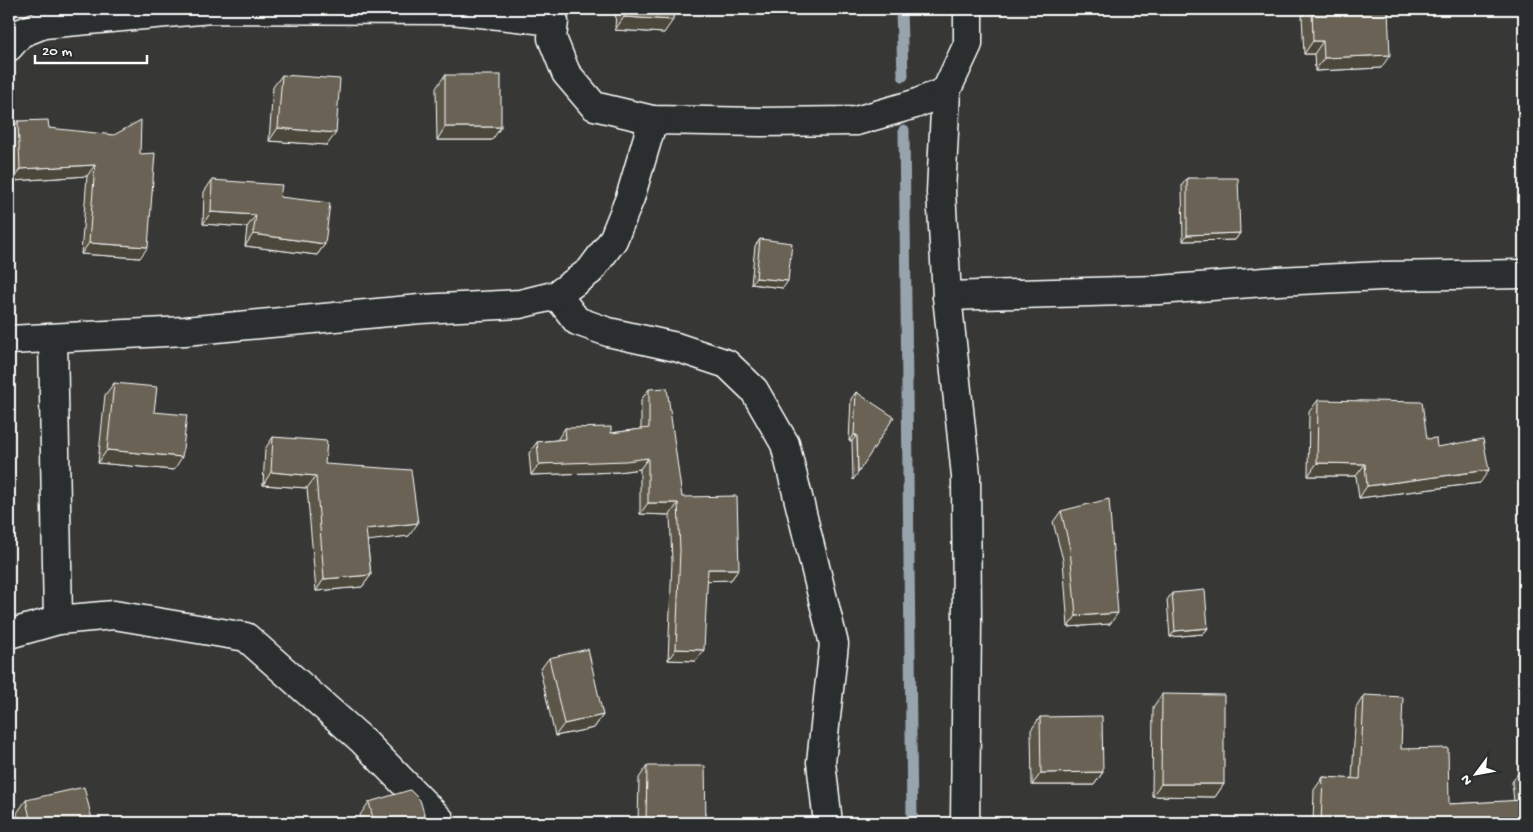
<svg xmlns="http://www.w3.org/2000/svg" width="1533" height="832" font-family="'Gochi Hand',sans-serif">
	<rect width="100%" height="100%" fill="#373836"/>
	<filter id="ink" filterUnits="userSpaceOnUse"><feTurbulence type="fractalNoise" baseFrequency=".02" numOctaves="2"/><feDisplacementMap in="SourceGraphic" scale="10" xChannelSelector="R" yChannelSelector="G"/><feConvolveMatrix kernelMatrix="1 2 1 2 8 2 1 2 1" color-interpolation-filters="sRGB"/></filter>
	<g filter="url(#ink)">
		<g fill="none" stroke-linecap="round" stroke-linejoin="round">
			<!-- stream -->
			<g stroke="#98a4ad" stroke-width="11">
				<path d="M901,9L903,76"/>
				<path d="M904,130L912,819"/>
			</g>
			<!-- street casing -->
			<g stroke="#fff" stroke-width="31">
				<g id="street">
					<path d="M9,47L21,33L44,24L211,9L452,10L554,21L552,38L566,73L594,106L653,120L760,122L856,121L915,104L946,91"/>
					<path d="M557,295L577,321L608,332L676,347L727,364L754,390L785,444L834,644L821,762L828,823"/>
					<path d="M947,296L1159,290L1278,281L1382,276L1524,274"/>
					<path d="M53,338L58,620"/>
					<path d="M9,340L185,331L420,309L520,304L557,295L590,271L613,240L630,198L653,120"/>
					<path d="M9,634L58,620L114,615L246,637L362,740L440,820V823"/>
					<path d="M965,823L967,622L966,476L947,296L941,192L946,91L968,44V9"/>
				</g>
			</g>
			<!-- street -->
			<use href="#street" stroke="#2a2d2e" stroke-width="28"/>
		</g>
		<!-- wall -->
		<g fill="#5c5648" stroke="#fff">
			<path d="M616,9H674L664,33L615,30Z"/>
			<path d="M1307,9H1388L1381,68L1315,71L1314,54H1304L1302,16Z"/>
			<path d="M282,75L327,145L269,141L273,87Z"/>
			<path d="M445,75L492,140H437L436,88Z"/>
			<path d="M18,121L49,128L140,154V258L81,254L87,176L13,181L10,133Z"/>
			<path d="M1187,178L1240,233L1235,240L1183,241L1182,185Z"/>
			<path d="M212,180L280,197L325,244L317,255L245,246L247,227L203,224L204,192Z"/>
			<path d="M760,239L783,288L751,284L755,246Z"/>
			<path d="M114,383L154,412L174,470L98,463L105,395Z"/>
			<path d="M649,389L682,497L739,569L731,580H707L696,661L668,660L672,561L670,515L640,514V469L618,472L531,475L529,453L537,442L557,440L565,428L611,433L641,429V400Z"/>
			<path d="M856,392L858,473L853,480L852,441H849L851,399Z"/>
			<path d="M1318,400L1427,439L1437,447L1480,483L1359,498L1356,476H1308L1309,412Z"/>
			<path d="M273,437L325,464L409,536L367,540L371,575L362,587L316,591L307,488L263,485L265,449Z"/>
			<path d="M1061,511L1110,624L1068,627L1063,560L1053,522Z"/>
			<path d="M1172,593L1208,628L1203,634L1170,637L1167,600Z"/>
			<path d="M549,658L603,715L594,728L555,736L540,670Z"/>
			<path d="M1162,694L1224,784L1215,797L1152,796L1153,707Z"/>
			<path d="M1364,695L1401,749L1449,804L1514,801L1512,782L1521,769H1524V823H1313L1314,790L1323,777L1352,779L1356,708Z"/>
			<path d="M1040,717L1103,772L1094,785H1032L1031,730Z"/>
			<path d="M647,766L706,823H638L639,778Z"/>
			<path d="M26,800L93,823H19L17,813Z"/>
			<path d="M369,802L427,823H362L360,815Z"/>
		</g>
		<!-- shaded-wall -->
		<g fill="#4b463b" stroke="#fff">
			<path d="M624,17L673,20L664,33L615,30Z"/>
			<path d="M1313,41H1323L1314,54H1304Z"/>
			<path d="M1390,55L1381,68L1315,71L1324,58Z"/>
			<path d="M445,127H501L492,140H437Z"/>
			<path d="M278,128L336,133L327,145L269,141Z"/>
			<path d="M95,165L87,176L13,181L20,169Z"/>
			<path d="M211,212L256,215L247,227L203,224Z"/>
			<path d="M1240,233L1235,240L1183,241L1187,235Z"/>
			<path d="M253,234L325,244L317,255L245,246Z"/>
			<path d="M89,243L148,247L140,258L81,254Z"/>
			<path d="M756,278L788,281L783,288L751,284Z"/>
			<path d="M854,435H857L852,441H849Z"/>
			<path d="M107,450L182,457L174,470L98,463Z"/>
			<path d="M648,458L640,469L618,472L531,475L539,464Z"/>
			<path d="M1317,463L1365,464L1356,476H1308Z"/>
			<path d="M1489,470L1480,483L1359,498L1367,486Z"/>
			<path d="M271,472L316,476L307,488L263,485Z"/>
			<path d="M648,503H678L670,515L640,514Z"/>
			<path d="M418,523L409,536L358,542L366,529Z"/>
			<path d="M708,569H739L731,580L700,581Z"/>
			<path d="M371,575L362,587L316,591L324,579Z"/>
			<path d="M1118,613L1110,624L1068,627L1076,616Z"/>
			<path d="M1208,628L1203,634L1170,637L1175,631Z"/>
			<path d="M676,649L704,650L696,661L668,660Z"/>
			<path d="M603,715L594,728L555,736L564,724Z"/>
			<path d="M1103,772L1094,785H1032L1041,773Z"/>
			<path d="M1161,784H1224L1215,797L1152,796Z"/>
		</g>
		<!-- building -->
		<g fill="#6b6454" stroke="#fff">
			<path d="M624,9H674L673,20L624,17Z"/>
			<path d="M1312,9H1388L1390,55L1324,58L1323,41H1313Z"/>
			<path d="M282,75L340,79L336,133L278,128Z"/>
			<rect x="445" y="75" width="56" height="52"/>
			<path d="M48,120L49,128L114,135L141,120L140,154L155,153L148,247L89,243L95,165L20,169L18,121Z"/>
			<path d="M1187,178H1238L1240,233L1187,235Z"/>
			<path d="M212,180L282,185L280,197L330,203L325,244L253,234L256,215L211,212Z"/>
			<path d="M760,239L792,243L788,281L756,278Z"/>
			<path d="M114,383L157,387L154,412L187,415L182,457L107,450Z"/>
			<path d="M667,388L682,497L737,496L739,569H708L704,650L676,649L680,550L678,503H648V458L626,461L539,464L537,442L566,439L565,428L611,427V433L649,428V389Z"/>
			<path d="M856,392L894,417L858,473L857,435H854Z"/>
			<path d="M1318,400L1422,402L1427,439L1436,438L1437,447L1483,439L1489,470L1367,486L1365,464L1317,463Z"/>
			<path d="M273,437L327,441L325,464L411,470L418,523L366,529L371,575L324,579L316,476L271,472Z"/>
			<path d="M1109,499L1118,613L1076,616L1070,549L1061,511Z"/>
			<path d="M1205,590L1208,628L1175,631L1172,593Z"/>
			<path d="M588,649L603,715L564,724L549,658Z"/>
			<path d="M1162,694L1224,695V784H1161Z"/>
			<path d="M1364,695L1403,697L1401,749L1448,748L1449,804L1524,800L1521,769H1524V823H1321L1323,777L1360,779Z"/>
			<path d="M1102,716L1103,772L1041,773L1040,717Z"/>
			<path d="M647,766H705L706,823H646Z"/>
			<path d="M84,787L93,823H31L26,800Z"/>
			<path d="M410,790L420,800L427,823H374L369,802Z"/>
			<path d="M792,819V823H722Z"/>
		</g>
	</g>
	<!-- margin -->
	<rect width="1533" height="832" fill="none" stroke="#2a2d2e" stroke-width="30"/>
	<rect x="15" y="15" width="1503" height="802" fill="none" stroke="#fff" stroke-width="2" filter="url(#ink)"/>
	<!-- north arrow -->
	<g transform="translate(1476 774) rotate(238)" stroke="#2a2d2e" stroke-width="4" paint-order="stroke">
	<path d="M0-4L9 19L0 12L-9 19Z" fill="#ffffff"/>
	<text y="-8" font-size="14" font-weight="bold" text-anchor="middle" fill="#ffffff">N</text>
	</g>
	<!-- scale -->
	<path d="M35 55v8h112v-8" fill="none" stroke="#ffffff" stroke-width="2.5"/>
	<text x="42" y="55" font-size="15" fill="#ffffff" stroke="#2a2d2e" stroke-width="4" paint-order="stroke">20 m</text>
</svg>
